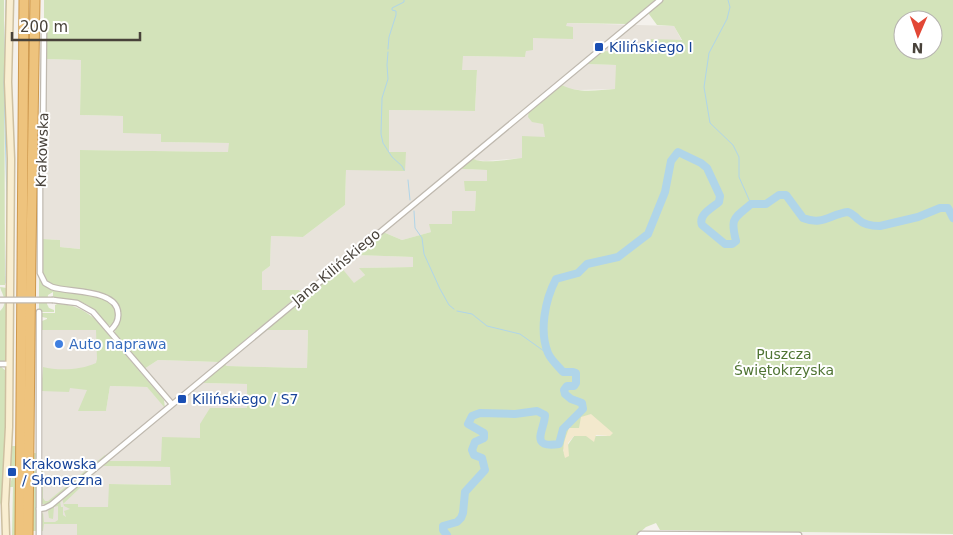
<svg xmlns="http://www.w3.org/2000/svg" width="953" height="535" font-family="'DejaVu Sans',sans-serif">
	<rect width="100%" height="100%" fill="#f4f1ec"/>
	<!-- residential -->
	<g fill="#e8e3db">
		<path d="M566,23L674,26L682,41L651,39L650,53L603,51L588,64L616,65V89L579,90L569,89L562,85L529,110L546,111L545,137L522,158L486,161L475,160L463,169L487,170V181H464L476,191L475,211L452,224H430L431,232L402,240L383,232L356,255L413,257V267L360,268L365,275L354,284L341,267L267,330H308L307,368L227,366L224,364L203,383L248,384L247,409L162,462L108,461L103,466L171,467V485L109,484V507H78L77,535H43V329L97,330V367L106,411L110,386L147,387L165,407L171,400L144,369L158,360L219,362L301,293L299,290H262V272L270,266L271,236L303,237L345,205L346,170L389,152V110L475,111L477,71L462,70V56L525,57L526,50L533,38L566,26Z"/>
		<path d="M44,59L81,60L80,115L123,116L162,134V142L229,143V152L80,150V249L60,247V240L43,239Z"/>
	</g>
	<!-- green -->
	<g fill="#d3e3ba" fill-rule="evenodd">
		<path d="M0,0H4L5,285H0Z"/>
		<path d="M44,0H953V534L660,530L656,523L646,527L637,535H77V524H44L43,531H41L42,514L43,512L44,522H55L58,520V506L54,507L53,519L49,518L48,511L60,500L61,507H63V515L66,517L64,511L70,509L64,506L62,498L79,484L81,487L63,504H78V507H108L109,484L171,485L170,467L103,466L108,461H161L162,437L200,438V424L210,408H247V384L203,383L224,364L227,366L307,368L308,330H266L341,267L354,283L365,275L359,268L413,267V257L355,255L383,232L402,240L431,232L429,224H452V211H475L476,191H465L464,181H487V170L463,169L460,167L472,158C481,165 510,159 522,158V136L545,137L543,124L532,122L528,117L529,111L562,85C578,94 598,90 615,89L616,65L587,64L603,51L650,53L651,39L682,40L674,26L657,25L646,10L627,24L567,23L566,26L573,27V39L533,38V50L526,51L525,57L463,56L462,70H477L475,111L389,110V152H406L405,171L346,170L345,205L303,237L271,236L270,266L262,272V290H299L301,293L219,362L158,360L144,369L115,333C115,326 120,321 120,314C120,290 74,290 56,287C50,284 46,282 43,276V239L60,240V247L80,249V150L228,152L229,143L161,142V134L123,133V116L80,115L81,60L44,59ZM903,20H933V50H903ZM579,428L610,436H574L563,452L569,429Z"/>
		<path d="M39,276C44,280 49,287 54,289C70,297 134,289 112,326C104,325 98,313 92,308C80,299 67,299 53,298V292L48,295L47,304L49,308L54,310V312H39Z"/>
		<path d="M0,287L7,288L6,361H0V311C9,303 2,294 0,287Z"/>
		<path d="M57,304C72,304 83,309 95,319L164,400L165,408L147,387L110,386L106,411H78L87,390L70,388L69,392L41,391L43,367C58,371 81,370 96,363L97,359L96,330H42V321L47,319V318L42,317V313H55V305Z"/>
		<path d="M0,366L6,371V437L2,500L0,505Z"/>
		<path d="M10,446H16L15,535H12L13,487H10L8,518L9,492L13,471L11,467Z"/>
		<path d="M34,453H37L38,531H33Z"/>
		<path d="M105,455L106,457L49,504H42L41,471H43V498L45,501H48Z"/>
	</g>
	<!-- sand -->
	<path fill="#f3e9cd" d="M591,414L613,433L610,436L596,435L594,442L586,436H574L568,443L569,456L565,458C561,447 565,439 569,428H579L581,417Z"/>
	<g fill="none" stroke-linecap="round" stroke-linejoin="round">
		<!-- stream -->
		<g stroke="#b0d5e9" stroke-width="1">
			<path d="M728,0L730,7L727,19L709,53L704,87L710,123L733,145L739,157V177L751,204"/>
			<path d="M388,49L389,37L396,15V11L392,10V8L404,2V0"/>
			<path d="M388,52L387,65L388,79L382,98L381,134L383,143L392,157L402,166L404,170"/>
			<path d="M408,180L410,200"/>
			<path d="M414,211L415,228L422,238L424,254L440,289L449,305L454,309"/>
			<path d="M6,283L7,202L4,83L6,0"/>
			<path d="M457,311L472,314L487,326L520,334L548,354"/>
		</g>
		<!-- river -->
		<path stroke="#b0d5e9" stroke-width="8" d="M447,535L443,530V526L457,522L461,518L463,513L465,492L485,470L482,458L474,455L472,450L475,442L484,438V433L468,424L472,416L480,413L515,414L537,411L545,415C545,429 528,449 559,444L563,429L583,409L582,403L571,399L565,394L564,390L567,386H574L576,383V373L573,372H563C558,366 551,360 548,353C539,331 545,300 556,279L578,273L587,264L618,257L648,234L665,192L671,161L678,152L701,163L707,168L720,196L719,202C712,208 698,215 702,225L725,244H732L736,241C730,217 734,219 751,204H766L779,195H786L803,218C823,226 830,214 848,212C854,214 854,216 859,220C864,225 873,226 880,226L918,217L940,208H948L953,218"/>
		<!-- street casing -->
		<g stroke="#bfb9af" stroke-width="7">
			<g id="street">
				<path d="M44,27L43,141L40,161V273L45,283L52,287C70,293 117,289 118,313C119,321 115,326 110,331"/>
				<path d="M53,300L77,303L93,312L172,404"/>
				<path d="M0,364H9"/>
				<path d="M39,509L45,508L51,505L660,0"/>
				<path d="M39,535V312"/>
				<path d="M640,535L641,534L799,535"/>
			</g>
		</g>
		<!-- secondary casing -->
		<g stroke="#cec0a1" stroke-width="9">
			<path id="secondary" d="M6,535L5,504L9,427L11,159L8,82L10,0"/>
		</g>
		<!-- highway casing -->
		<g stroke="#cd984e" stroke-width="11">
			<g id="highway">
				<path d="M20,535L24,0"/>
				<path d="M28,535C29,357 32,178 35,0"/>
			</g>
		</g>
		<!-- street -->
		<use href="#street" stroke="#fff" stroke-width="4.5"/>
		<!-- secondary -->
		<use href="#secondary" stroke="#f9eed1" stroke-width="6"/>
		<!-- highway -->
		<use href="#highway" stroke="#eec37d" stroke-width="9"/>
		<!-- street-bridge casing -->
		<g stroke="#bfb9af" stroke-width="7" stroke-linecap="butt">
			<path id="street-bridge" d="M0,300H53"/>
		</g>
		<!-- street-bridge -->
		<use href="#street-bridge" stroke="#fff" stroke-width="4.5"/>
	</g>
	<!-- markers -->
	<g fill="#1a4fb4" stroke="#fff" stroke-width="2">
		<rect x="594" y="42" width="10" height="10" rx="2.5"/>
		<rect x="177" y="394" width="10" height="10" rx="2.5"/>
		<rect x="7" y="467" width="10" height="10" rx="2.5"/>
	</g>
	<circle fill="#3f7fe0" stroke="#fff" stroke-width="2" cx="59" cy="344" r="5"/>
	<g text-anchor="middle" dominant-baseline="central" stroke-width="4" stroke-linejoin="round" paint-order="stroke">
		<!-- transit labels -->
		<g font-size="14" fill="#164399" stroke="#fff" text-anchor="start">
			<text x="609" y="47">Kilińskiego I</text>
			<text x="192" y="399">Kilińskiego / S7</text>
			<text x="22" y="464">Krakowska<tspan x="22" dy="16">/ Słoneczna</tspan></text>
		</g>
		<!-- street labels -->
		<g font-size="14" fill="#48423a" stroke="#fff">
			<text transform="translate(42 150) rotate(-88)">Krakowska</text>
			<text transform="translate(336 267) rotate(-40)">Jana Kilińskiego</text>
		</g>
		<!-- shop labels -->
		<g font-size="14" fill="#366cbe" stroke="#fff" text-anchor="start">
			<text x="69" y="344">Auto naprawa</text>
		</g>
		<!-- park labels -->
		<g font-size="14" fill="#4f7433" stroke="#fff">
			<text x="784" y="354">Puszcza<tspan x="784" dy="16">Świętokrzyska</tspan></text>
		</g>
	</g>
	<!-- north arrow -->
	<g transform="translate(918 35) rotate(182)"><circle r="24" fill="#ffffff" stroke="#b6b3b0"/>
	<path d="M0-4L9 19L0 12L-9 19Z" fill="#e24735"/>
	<text y="-8" font-size="14" font-weight="bold" text-anchor="middle" fill="#48423a">N</text>
	</g>
	<!-- scale -->
	<path d="M12 32v8h128v-8" fill="none" stroke="#48423a" stroke-width="2.5"/>
	<text x="20" y="32" font-size="15" fill="#48423a" stroke="#ffffff" stroke-width="4" paint-order="stroke">200 m</text>
</svg>
